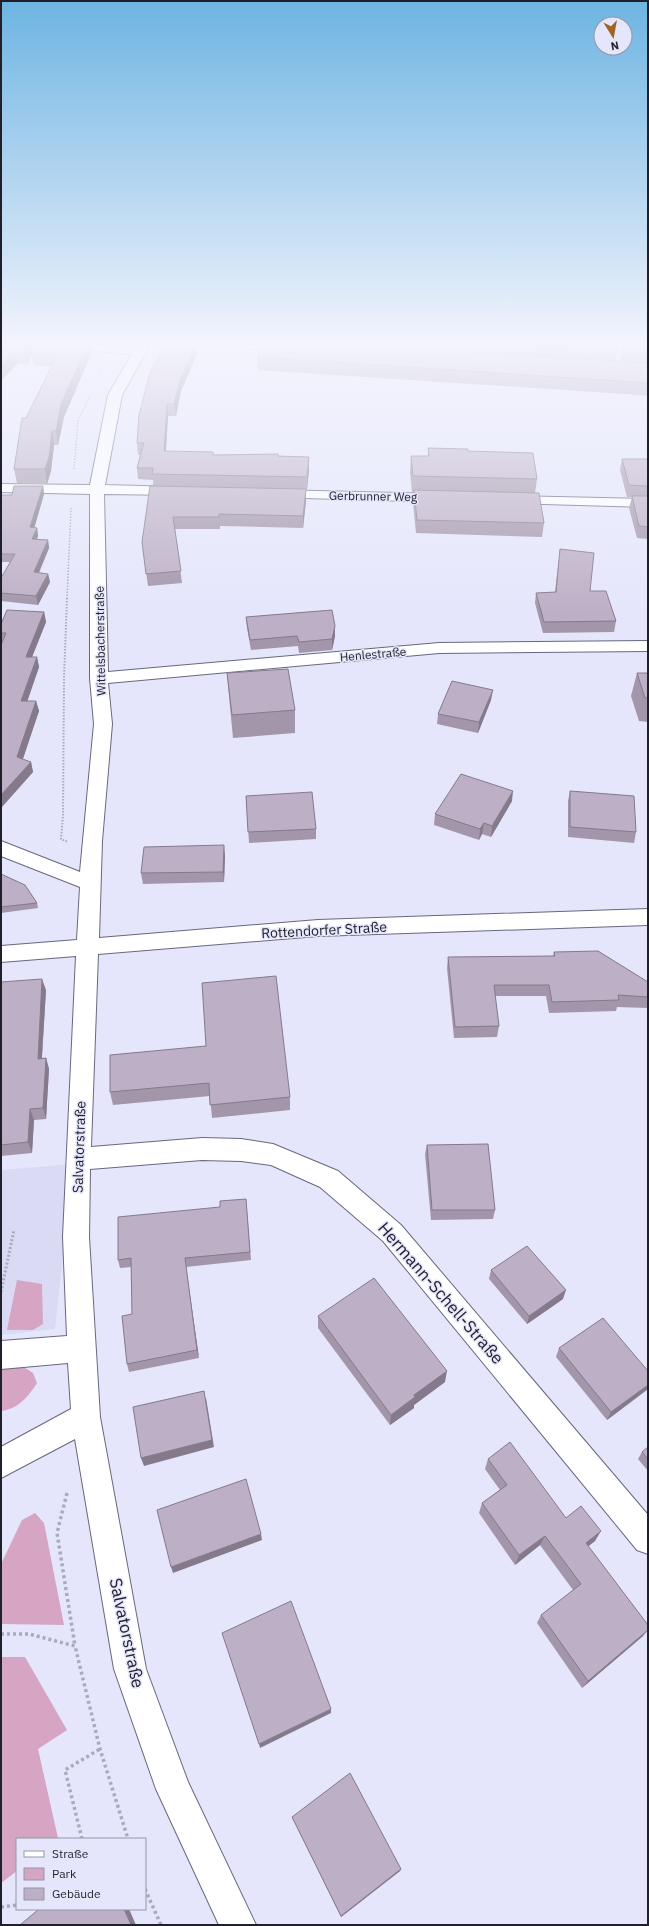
<svg xmlns="http://www.w3.org/2000/svg" width="649" height="1926" font-family="'IBM Plex Sans',sans-serif">
	<rect width="100%" height="100%" fill="#e5e6fb"/>
	<!-- built -->
	<path fill="#dadaf5" d="M73,1164L55,1329L1,1335V1170Z"/>
	<!-- green -->
	<g fill="#d5a5c3">
		<path d="M17,1280L42,1284L43,1324L33,1330H7Z"/>
		<path d="M22,1366L33,1373L37,1383C28,1397 18,1409 1,1411V1368Z"/>
		<path d="M35,1513L44,1523L64,1625L1,1624V1564L22,1520Z"/>
		<path d="M1,1657H25L67,1730L38,1749L58,1838L17,1839V1871L1,1883Z"/>
	</g>
	<g fill="none" stroke-linecap="round" stroke-linejoin="round">
		<!-- minor casing -->
		<g stroke="#67687f" stroke-width="2">
			<g id="minor">
				<path d="M62,345H111L137,347L138,345H150L122,395L105,485L179,487L184,488L186,491L184,494L179,495L104,494L108,672L439,643L648,641V651L439,653L108,683L112,724L102,841L99,938L318,920L648,909V925L318,936L98,954L91,1147L202,1138L241,1139L273,1144L338,1171L401,1225L648,1515V1554L637,1550L383,1241L320,1187L271,1165L241,1161L202,1160L90,1169L89,1237L100,1417L146,1669L188,1782L256,1925H219L156,1789L114,1669L75,1439L1,1478V1447L71,1409L68,1363L1,1369V1341L67,1336L63,1237L76,956L1,962V946L77,940L80,887L1,856V841L80,872L94,724L90,678V494L1,492V484L90,485L108,395L132,354L68,349L64,348Z"/>
				<path d="M243,345H297L298,347L292,351L249,349L245,348Z"/>
				<path d="M275,490L443,494L448,495L450,498L448,501L443,502L270,497L268,494L270,491Z"/>
				<path d="M511,496L648,499V507L506,503L504,500L506,497Z"/>
			</g>
		</g>
		<!-- path-far3 -->
		<g stroke="#a9aabb" stroke-width="1.5" stroke-dasharray="1.5 1.5" stroke-linecap="butt">
			<path d="M99,376L104,366"/>
			<path d="M74,469L78,421L91,394"/>
			<path d="M67,599L71,508"/>
		</g>
		<!-- path-far2 -->
		<path stroke="#a9aabb" stroke-width="2" stroke-dasharray="1.5 1.5" stroke-linecap="butt" d="M67,598L64,678L63,815L61,839L68,842"/>
		<!-- path-far1 -->
		<path stroke="#a9aabb" stroke-width="3" stroke-dasharray="2 2" stroke-linecap="butt" d="M1,1292L14,1230"/>
		<!-- path -->
		<g stroke="#a9aabb" stroke-width="3.5" stroke-dasharray="3 3" stroke-linecap="butt">
			<path d="M67,1493L57,1533L75,1646"/>
			<path d="M1,1634H29L75,1646L100,1749L128,1839"/>
			<path d="M82,1839L65,1770L100,1749"/>
			<path d="M145,1889L161,1925"/>
			<path d="M1,1907L17,1905"/>
		</g>
		<!-- minor -->
		<use href="#minor" fill="#fff" fill-rule="evenodd"/>
	</g>
	<!-- wall -->
	<g fill="#a396aa">
		<path d="M1,345L92,352L64,417L58,445H54L51,471L47,484L17,483L14,469L26,418L51,367L34,365L32,355L27,364L18,363Z"/>
		<path d="M262,345H617L615,361L620,362L622,351L648,345V396L625,394L258,370L257,357Z"/>
		<path d="M197,354L181,391L176,416H168L166,451L213,455L309,457V469L307,489H306V501L303,528L220,526V529H175L182,583L148,586L142,542L153,486V480L138,479L137,468L140,455H138L137,443Z"/>
		<path d="M428,448L468,451L537,479L535,493L544,523L542,537L416,533L413,503L414,492H412L410,472L411,456H428Z"/>
		<path d="M622,459H648V539L637,538L629,508L632,497H627L620,470Z"/>
		<path d="M43,486L44,494L34,528H37L38,536L37,539L48,540L49,548L39,573L48,574L50,582L38,605L1,601V578L10,562H1V495H12Z"/>
		<path d="M560,549L590,591L616,621L614,632L543,633L535,603L536,593L555,592Z"/>
		<path d="M44,612L46,622L32,657H37L39,667L27,701H36L39,711L22,759L31,762L33,772L1,808L2,643H1V624Z"/>
		<path d="M246,617L335,636L332,650L299,653L298,646L251,650L247,628Z"/>
		<path d="M227,673L295,710V733L233,738L229,696Z"/>
		<path d="M637,673H648V722L639,721L631,696Z"/>
		<path d="M491,700L478,733L437,724L438,714Z"/>
		<path d="M570,791L636,832L634,843L568,837V801Z"/>
		<path d="M246,796L316,829V839L249,843Z"/>
		<path d="M512,801L491,837L482,834L479,840L434,825L435,814Z"/>
		<path d="M225,856L224,882L143,884L141,873Z"/>
		<path d="M1,874L37,903L38,908L1,913Z"/>
		<path d="M554,952L648,982V1008L617,1007L616,1011L549,1013L546,996H495L499,1026L497,1037L454,1038L447,968L448,957L553,956Z"/>
		<path d="M1,982L46,990L42,1058H46L49,1069L46,1119L34,1120L32,1153L1,1156Z"/>
		<path d="M110,1055L290,1097V1110L212,1118L210,1096L113,1105L110,1092Z"/>
		<path d="M427,1145L495,1210L493,1219L431,1220L425,1154Z"/>
		<path d="M246,1199L251,1260L186,1267L199,1358L129,1372L127,1364L132,1314L131,1267L120,1268L118,1260L220,1207Z"/>
		<path d="M491,1270L563,1299L527,1324L489,1279Z"/>
		<path d="M318,1316L445,1382L414,1405V1408L390,1425L318,1328Z"/>
		<path d="M559,1348L648,1371V1389L607,1420L556,1357Z"/>
		<path d="M648,1447V1471L638,1459L642,1452Z"/>
		<path d="M488,1459L595,1541L588,1546L643,1636L582,1688L537,1623L541,1615L573,1590L540,1545L515,1565L479,1513L482,1503L500,1490L485,1469Z"/>
		<path d="M292,1817L401,1869L400,1871L341,1917L293,1819Z"/>
	</g>
	<!-- shaded-wall -->
	<g fill="#847a8b">
		<path d="M28,345H36L31,352L32,355L27,364L24,351Z"/>
		<path d="M87,345H91L92,352L64,417L58,445L56,431L61,404Z"/>
		<path d="M195,345H196L197,354L181,391L176,416L174,404L180,380Z"/>
		<path d="M16,350L18,363L1,381V365Z"/>
		<path d="M167,404L168,416L165,463L164,451Z"/>
		<path d="M52,431L54,445L51,471L47,484L45,469Z"/>
		<path d="M309,457V469L307,489V477Z"/>
		<path d="M43,486L44,494L32,536L30,527Z"/>
		<path d="M306,489V501L303,528V516Z"/>
		<path d="M37,528L38,536L33,547L32,539Z"/>
		<path d="M48,540L49,548L35,581L34,572Z"/>
		<path d="M48,574L50,582L38,605L36,596Z"/>
		<path d="M44,612L46,622L28,667L26,657Z"/>
		<path d="M335,626V636L332,650V639Z"/>
		<path d="M37,657L39,667L24,711L21,701Z"/>
		<path d="M493,690L491,700L478,733L479,722Z"/>
		<path d="M36,701L39,711L20,768L17,757Z"/>
		<path d="M31,762L33,772L1,808V795Z"/>
		<path d="M513,791L512,801L491,837L492,826Z"/>
		<path d="M484,823L482,834L479,840L480,829Z"/>
		<path d="M224,845L225,856L224,882L223,872Z"/>
		<path d="M42,979L46,990L41,1070L38,1059Z"/>
		<path d="M46,1058L49,1069L46,1119L43,1108Z"/>
		<path d="M30,1109L34,1120L32,1153L28,1142Z"/>
		<path d="M185,1258L186,1267L199,1358L197,1350Z"/>
		<path d="M566,1290L563,1299L527,1324L529,1316Z"/>
		<path d="M447,1371L445,1382L414,1405V1408L390,1425L391,1415L414,1395Z"/>
		<path d="M648,1385V1389L607,1420L611,1412Z"/>
		<path d="M206,1398L214,1447L144,1466L141,1458Z"/>
		<path d="M601,1531L595,1541L581,1552L586,1543Z"/>
		<path d="M261,1534L262,1540L173,1573L171,1567Z"/>
		<path d="M545,1536L540,1545L515,1565L519,1555Z"/>
		<path d="M648,1630L643,1636L582,1688L588,1681Z"/>
		<path d="M331,1709V1713L260,1748L259,1744Z"/>
		<path d="M401,1869L400,1871L341,1917V1916Z"/>
		<path d="M124,1909H129L136,1925H131Z"/>
	</g>
	<!-- building -->
	<g fill="#bdafc6" stroke="#847a8b">
		<path d="M1,345H28L24,351L16,350L1,365Z"/>
		<path d="M32,345H87L61,404L56,431H52L49,457L45,469H14L22,418H26L57,355L31,352Z"/>
		<path d="M164,345H195L180,380L174,404H167L164,451L213,452V455L278,454V456L309,457L307,477L152,474L153,468H137L144,443H137L139,415L149,376Z"/>
		<path d="M262,345H356L648,363V383L257,357Z"/>
		<path d="M536,345H617V350Z"/>
		<path d="M626,345H648V353L622,351Z"/>
		<path d="M428,448L468,449V451L533,453L537,479L413,476L411,456H429Z"/>
		<path d="M622,459H648V486L629,485Z"/>
		<path d="M14,486H43L30,527L37,528L32,539L48,540L34,572L48,574L36,596L1,593V578L15,554H1V495H12Z"/>
		<path d="M150,486L306,489L303,516L219,514V517H173L181,571L146,574L142,542Z"/>
		<path d="M414,490L539,493L544,523L417,520Z"/>
		<path d="M632,496H648V527L639,526Z"/>
		<path d="M560,549L594,553L590,591H606L616,621L544,622L536,593L556,592Z"/>
		<path d="M7,610L44,612L26,657H37L21,701H36L17,757L31,762L1,795V645L6,633H1V624Z"/>
		<path d="M332,610L335,626L332,639L299,642L297,636L250,640L246,617Z"/>
		<path d="M288,669L295,710L232,715L227,673Z"/>
		<path d="M637,673H648V698H645Z"/>
		<path d="M452,681L493,690L479,722L438,714Z"/>
		<path d="M461,774L513,791L492,826L484,823L480,829L435,814Z"/>
		<path d="M570,791L634,796L636,832L570,827Z"/>
		<path d="M312,792L316,829L248,832L246,796Z"/>
		<path d="M224,845L223,872L141,873L144,847Z"/>
		<path d="M1,874L25,885L37,903L1,907Z"/>
		<path d="M598,951L648,982V997L618,995L619,1000L552,1002L549,985H494L499,1026L455,1027L448,957L555,956L554,952Z"/>
		<path d="M276,976L290,1097L210,1105L209,1083L110,1092V1055L206,1046L202,983Z"/>
		<path d="M42,979L38,1059L46,1058L43,1108L30,1109L28,1142L1,1145V982Z"/>
		<path d="M488,1144L495,1210H432L427,1145Z"/>
		<path d="M246,1199L250,1252L185,1258L197,1350L127,1364L122,1316L132,1314L131,1258L118,1260V1217L220,1207V1201Z"/>
		<path d="M527,1246L566,1290L529,1316L491,1270Z"/>
		<path d="M374,1278L447,1371L414,1395L415,1397L391,1415L318,1316Z"/>
		<path d="M603,1318L648,1371V1385L611,1412L559,1348Z"/>
		<path d="M204,1391L212,1440L141,1458L133,1407Z"/>
		<path d="M510,1442L566,1518L581,1506L601,1531L586,1543L648,1625V1630L588,1681L541,1615L581,1584L545,1536L519,1555L482,1503L507,1485L488,1459Z"/>
		<path d="M648,1447V1459L642,1452Z"/>
		<path d="M246,1479L261,1534L171,1567L157,1510Z"/>
		<path d="M291,1601L331,1709L259,1744L222,1633Z"/>
		<path d="M350,1773L401,1869L341,1916L292,1817Z"/>
		<path d="M39,1909H124L131,1925H20Z"/>
	</g>
	<!-- sky -->
	<linearGradient id="sky" x2="0" y2="1"><stop stop-color="#6db4e2"/><stop offset="0.56" stop-color="#f3f4fd"/><stop offset="1" stop-color="#f3f4fd" stop-opacity="0"/></linearGradient>
	<rect width="649" height="614" fill="url(#sky)"/>
	<g text-anchor="middle" dominant-baseline="central" stroke-width="3" stroke-linejoin="round" paint-order="stroke">
		<!-- far-street labels -->
		<g font-size="12" fill="#1f2029" stroke="#e5e6fb">
			<text transform="translate(373 496) rotate(1)">Gerbrunner Weg</text>
			<text transform="translate(100 641) rotate(-91)">Wittelsbacherstraße</text>
			<text transform="translate(373 654) rotate(-5)">Henlestraße</text>
		</g>
		<!-- street labels -->
		<g font-size="14" fill="#1f2029" stroke="#e5e6fb">
			<text transform="translate(324 930) rotate(-3)">Rottendorfer Straße</text>
			<text transform="translate(79 1147) rotate(-88)">Salvatorstraße</text>
		</g>
		<!-- near-street labels -->
		<g font-size="17" fill="#1f2029" stroke="#e5e6fb">
			<text transform="translate(441 1293) rotate(49)">Hermann-Schell-Straße</text>
			<text transform="translate(127 1633) rotate(78)">Salvatorstraße</text>
		</g>
	</g>
	<!-- border -->
	<rect width="649" height="1926" fill="none" stroke="#1f2029" stroke-width="4"/>
	<!-- legend -->
	<rect x="16" y="1838" width="130" height="72" fill="#e5e6fb" stroke="#9697a7"/>
	<rect x="24" y="1851" width="20" height="6" fill="#ffffff" stroke="#9697a7"/>
	<text x="52" y="1858" font-size="12" fill="#1f2029">Straße</text>
	<rect x="24" y="1868" width="20" height="12" fill="#d5a5c3" stroke="#9697a7"/>
	<text x="52" y="1878" font-size="12" fill="#1f2029">Park</text>
	<rect x="24" y="1888" width="20" height="12" fill="#bdafc6" stroke="#9697a7"/>
	<text x="52" y="1898" font-size="12" fill="#1f2029">Gebäude</text>
	<!-- north arrow -->
	<g transform="translate(613 36) rotate(169)"><circle r="19" fill="#e5e6fb" stroke="#9697a7"/>
	<path d="M0-3L7 15L0 10L-7 15Z" fill="#9d6422"/>
	<text y="-6" font-size="11" font-weight="bold" text-anchor="middle" fill="#1f2029">N</text>
	</g>
</svg>
